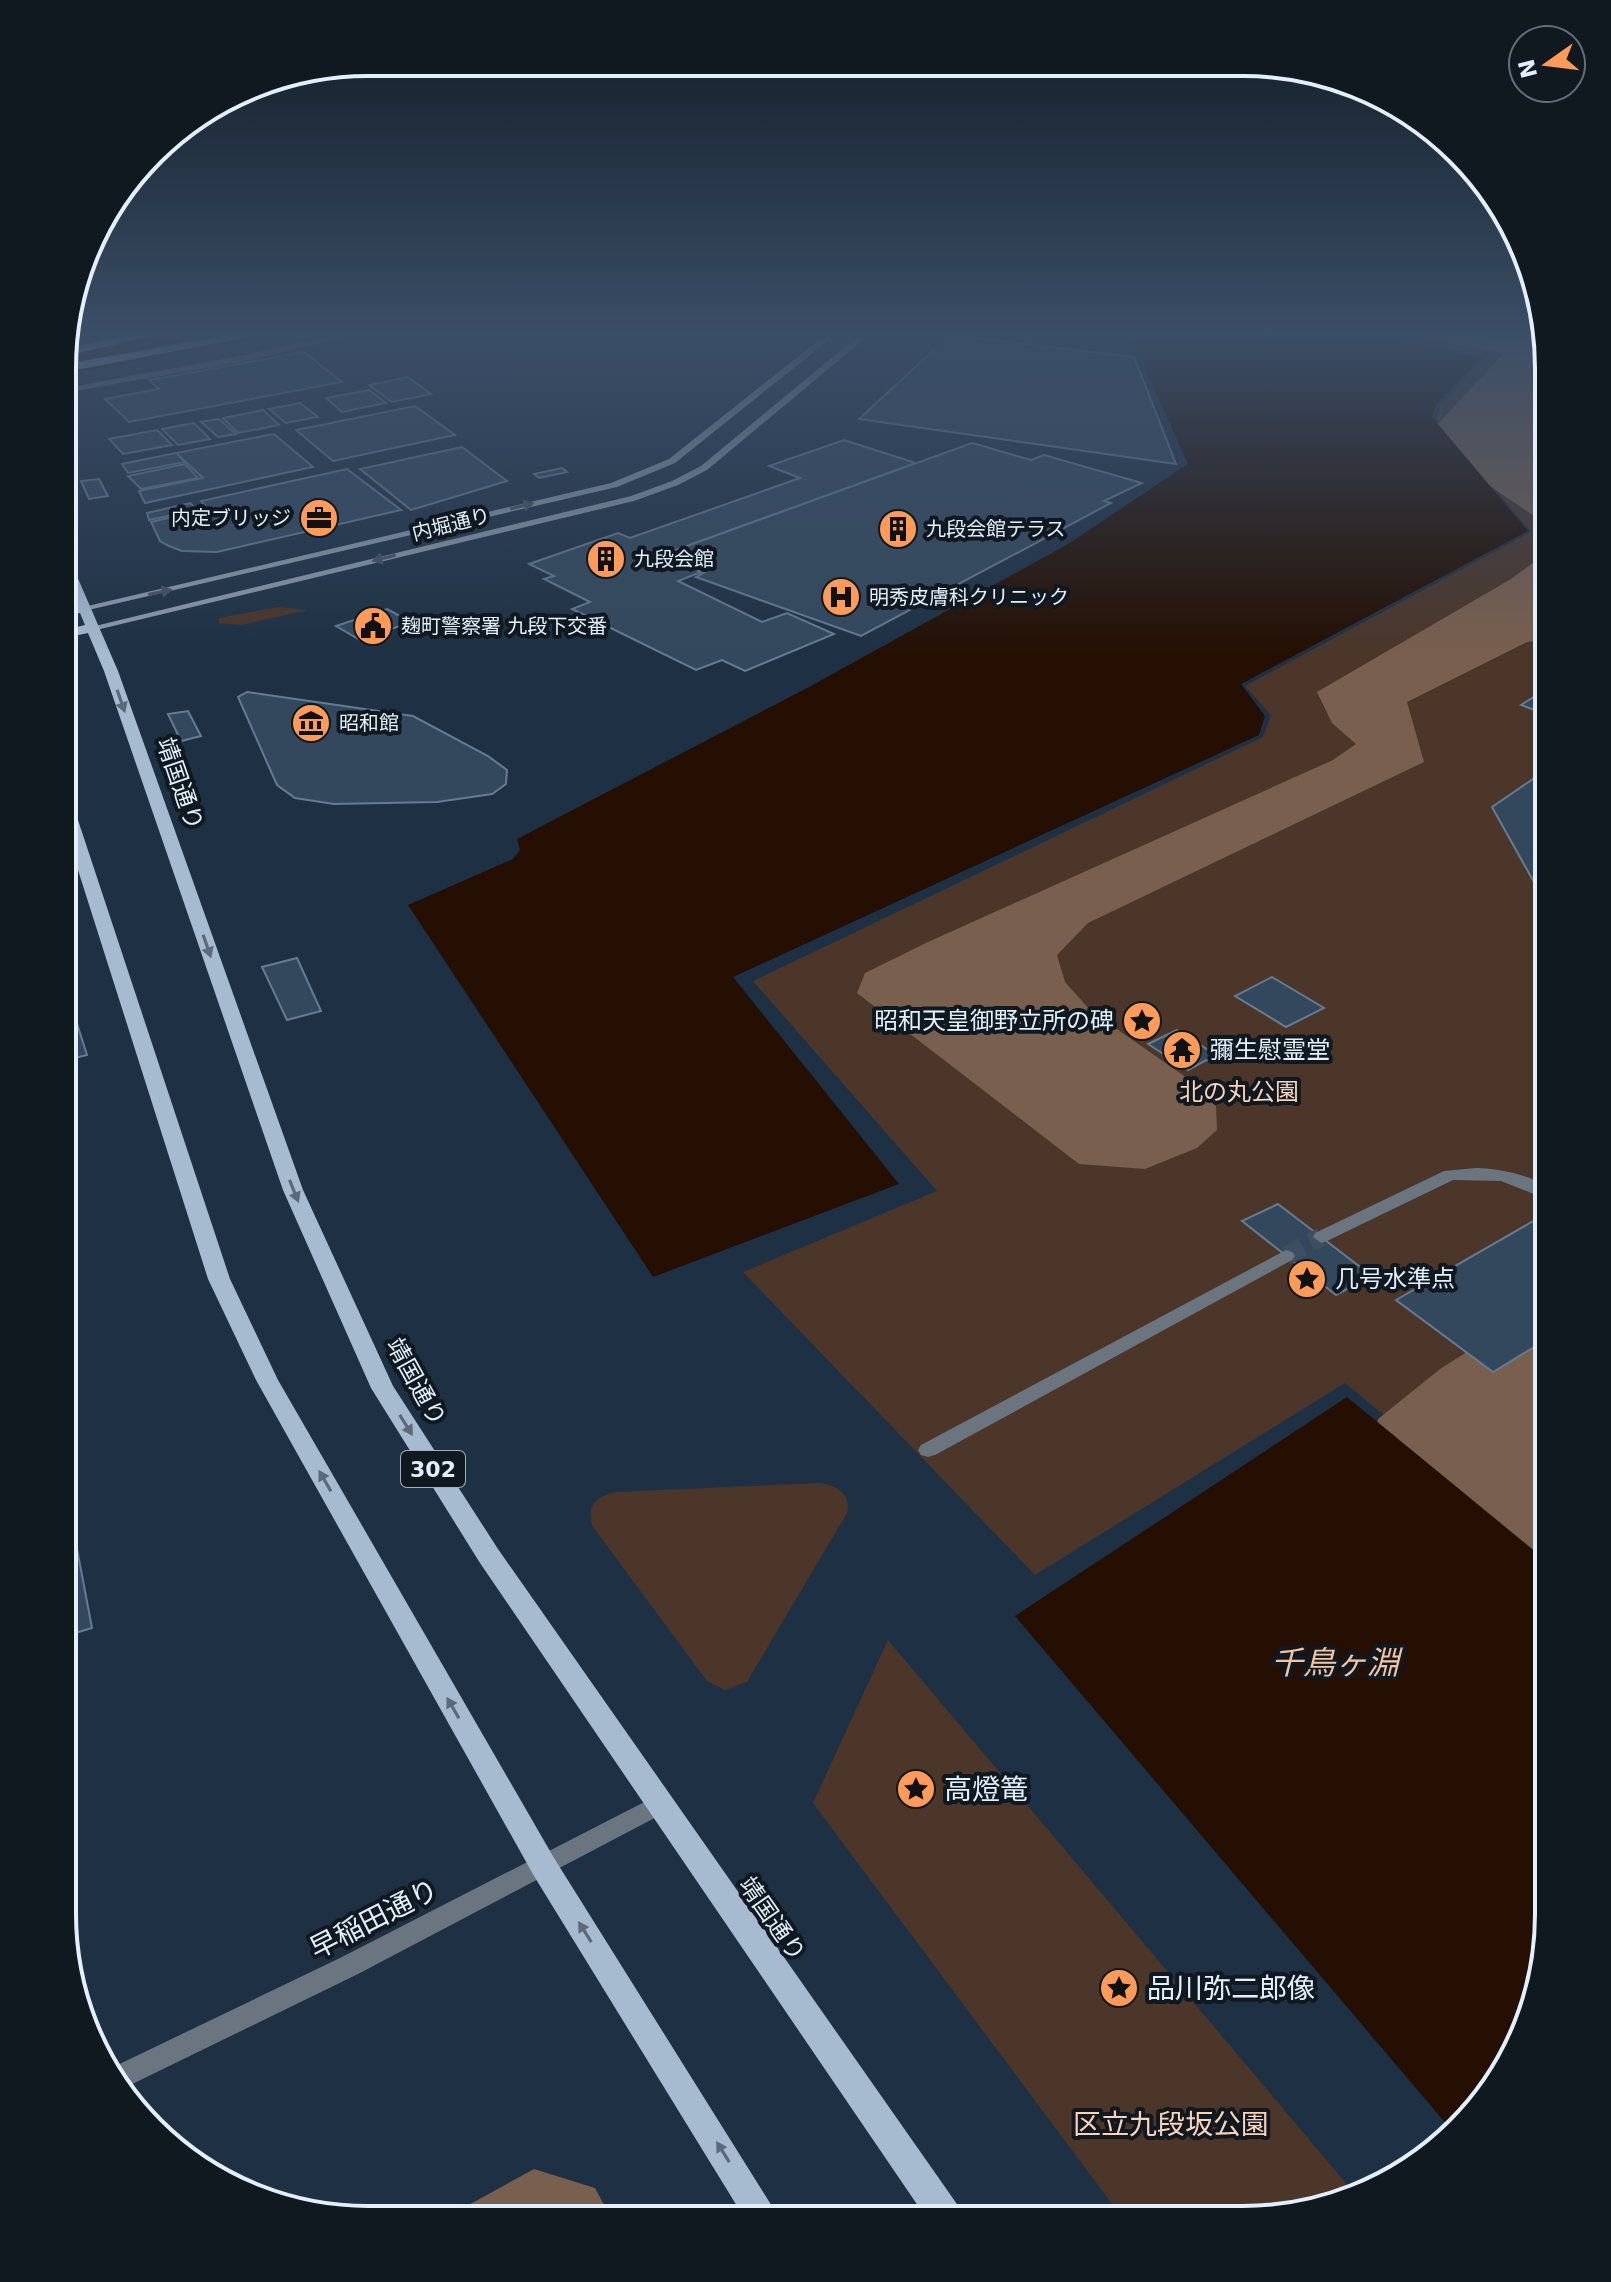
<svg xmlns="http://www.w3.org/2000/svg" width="1611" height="2282" font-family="'DejaVu Sans','Noto Sans JP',sans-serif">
	<rect width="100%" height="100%" fill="#1e3144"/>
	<!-- green -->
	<g fill="#4b3629">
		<path d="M1395,335H1542L1549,367L1548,1550L1345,1383L1035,1575L743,1272L937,1191L753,981L1263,737L1271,715L1245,686L1531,532L1436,418L1441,405L1485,358Z"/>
		<path d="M278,607L308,610L241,625L219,623V618Z"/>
		<path d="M820,1483C838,1486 851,1494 847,1513L747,1682L725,1690L707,1681L593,1527C586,1506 595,1497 616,1492Z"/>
		<path d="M888,1640L1355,2194L1244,2220H1124L813,1803Z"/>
	</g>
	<!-- forest -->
	<g fill="#795f4e">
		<path d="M1414,335L1542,337L1549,367V526L1460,466L1437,425L1503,354Z"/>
		<path d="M1549,551V639L1527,642L1407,702L1424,762L1088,923L1057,955L1065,982L1091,1011L1190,1080L1216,1106L1217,1130L1197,1148L1145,1169L1079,1164L857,993L865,973L928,942L1333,760L1356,744L1332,723L1317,692L1511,579Z"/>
		<path d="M1549,1332L1548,1613L1371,1464L1378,1419L1440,1369L1497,1333Z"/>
		<path d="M534,2169L595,2188L611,2218H445Z"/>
	</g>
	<!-- water -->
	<g fill="#240f02">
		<path d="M102,335H270L65,375V342Z"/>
		<path d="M1130,335H1390L1481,359L1436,404L1432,417L1528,531L1241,684L1265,716L1259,735L733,977L899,1184L653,1277L408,905L513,859L520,850L517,839L809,687L1068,544L1188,464Z"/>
		<path d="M1347,1397L1548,1562V1935L1533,2013L1497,2084L1454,2133L1015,1616Z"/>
	</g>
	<!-- building -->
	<g fill="#34485d" stroke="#667b91" stroke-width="2">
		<path d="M950,335L1134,357L1176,464L859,419Z"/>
		<path d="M304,352L342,382L129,422L105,399L159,389L149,380Z"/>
		<path d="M408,377L431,394L392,402L369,385Z"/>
		<path d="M369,390L386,403L342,412L326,398Z"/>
		<path d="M300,403L318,417L286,423L269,409Z"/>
		<path d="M415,406L455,435L333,461L296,430Z"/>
		<path d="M263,410L279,425L238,433L223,418Z"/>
		<path d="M219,419L236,434L218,437L201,422Z"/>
		<path d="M194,423L210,439L178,445L162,429Z"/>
		<path d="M157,430L172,445L123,454L109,439Z"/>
		<path d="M274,434L313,467L145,503L139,491L203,478L176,453Z"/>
		<path d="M844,440L916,463L662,555L701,572L678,581L762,622L787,613L834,634L745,671L722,660L696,670L572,609L590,602L544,579L554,576L529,564L618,533L630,538L800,478L769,466Z"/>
		<path d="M972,443L1031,460L1044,455L1142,483L1104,501L1111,503L861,636L696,577L709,570L662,555Z"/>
		<path d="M462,447L507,481L411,510L360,469Z"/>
		<path d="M176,453L185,462L128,473L122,464Z"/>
		<path d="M185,464L198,478L141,489L128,476Z"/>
		<path d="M562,468L567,472L539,478L534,474Z"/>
		<path d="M347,469L401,510L217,552L182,551L169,546L160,541L151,522L208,509L201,501Z"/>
		<path d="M99,479L108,496L89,499L81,481Z"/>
		<path d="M190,503L197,510L149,520L147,513Z"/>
		<path d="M387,609L411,622L360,640L336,626Z"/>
		<path d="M1549,687V715L1521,705Z"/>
		<path d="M247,692L413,716L488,756L507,770L506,784L492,794L437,802L334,804L295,798L277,785L238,697Z"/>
		<path d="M188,711L201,736L181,741L168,714Z"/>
		<path d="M1549,768V909L1492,807Z"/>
		<path d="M297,958L321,1011L287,1020L262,967Z"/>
		<path d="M1272,977L1324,1008L1286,1027L1235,996Z"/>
		<path d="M73,1011L87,1055L63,1061L64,1013Z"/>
		<path d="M1177,1030L1216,1055L1188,1070L1148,1044Z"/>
		<path d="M1278,1204L1372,1276L1336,1295L1242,1221Z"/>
		<path d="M1549,1212V1338L1493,1372L1396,1300Z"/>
		<path d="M63,1475L92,1628L62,1637Z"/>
	</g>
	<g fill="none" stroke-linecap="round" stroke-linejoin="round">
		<!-- street-tunnel -->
		<path stroke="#3c4e60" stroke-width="19" stroke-dasharray="19 9" stroke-linecap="butt" d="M1286,1256L1321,1237"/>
		<!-- street -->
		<g fill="#6b757f" fill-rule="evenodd">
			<path d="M334,335H351L245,361L65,393V388L245,355Z"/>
			<path d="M1476,1168C1501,1169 1526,1174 1549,1187V1200L1501,1181L1453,1180L1327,1241L1321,1243L1313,1237L1315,1233L1444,1171Z"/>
			<path d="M1286,1250L1292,1252L1295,1256L1292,1260L935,1455L928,1457L921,1455L918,1450L921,1445Z"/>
			<path d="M658,1795L666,1798L669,1805L666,1812L358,1974L120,2090L107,2070L340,1958Z"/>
		</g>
		<!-- secondary -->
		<g fill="#8d9cad" fill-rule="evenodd">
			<path d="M825,335H835L675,463L617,487L84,611L79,608L611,483L669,459Z"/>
			<path d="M859,335H869L707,470L678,485L634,501L92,631L87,628L631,496L672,481L701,466Z"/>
		</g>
		<!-- primary -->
		<g fill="#a7bbd0" fill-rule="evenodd">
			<path d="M64,556L70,560L118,671L303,1190L393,1386L498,1549L959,2207L963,2219H927L480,1563L371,1388L283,1190L104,671L88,633L64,638V630L85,625L80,613L64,616V608L77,605L64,576Z"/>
			<path d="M64,797L72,802L230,1279L278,1380L554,1858L780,2219H745L534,1876L256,1380L208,1279L64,826Z"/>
		</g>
		<!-- highway -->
		<g fill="#bfd6f0" fill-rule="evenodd">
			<path d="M129,335H156L65,356V348Z"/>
			<path d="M230,335H260L65,372V364Z"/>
		</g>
	</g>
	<!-- one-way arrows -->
	<defs><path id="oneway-solid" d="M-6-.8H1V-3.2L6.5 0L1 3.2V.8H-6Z" transform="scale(2)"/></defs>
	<g fill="#48535f">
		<use href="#oneway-solid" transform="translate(522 506) rotate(-13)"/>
		<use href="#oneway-solid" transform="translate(384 558) rotate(166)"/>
		<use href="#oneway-solid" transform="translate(160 592) rotate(-12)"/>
	</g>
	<g fill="#5c6a78">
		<use href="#oneway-solid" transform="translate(121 701) rotate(71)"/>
		<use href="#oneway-solid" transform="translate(207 946) rotate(71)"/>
		<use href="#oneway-solid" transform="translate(294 1191) rotate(68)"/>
		<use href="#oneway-solid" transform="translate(406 1425) rotate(58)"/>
		<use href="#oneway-solid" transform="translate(325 1481) rotate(-120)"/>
		<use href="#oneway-solid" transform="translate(453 1708) rotate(-120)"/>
		<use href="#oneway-solid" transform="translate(585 1932) rotate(-122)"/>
		<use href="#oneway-solid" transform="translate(723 2152) rotate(-122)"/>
	</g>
	<!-- sky -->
	<linearGradient id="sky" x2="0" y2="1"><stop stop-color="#101b25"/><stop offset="0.51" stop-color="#3b4e67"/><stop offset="1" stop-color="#3b4e67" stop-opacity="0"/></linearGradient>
	<rect width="1611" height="655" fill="url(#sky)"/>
	<!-- icons -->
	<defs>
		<g id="office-disc" transform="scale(2)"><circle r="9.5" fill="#fe9b58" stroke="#101820"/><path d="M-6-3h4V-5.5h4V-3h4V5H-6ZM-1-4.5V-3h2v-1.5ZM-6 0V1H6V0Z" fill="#111"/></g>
		<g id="building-disc" transform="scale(2)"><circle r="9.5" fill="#fe9b58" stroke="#101820"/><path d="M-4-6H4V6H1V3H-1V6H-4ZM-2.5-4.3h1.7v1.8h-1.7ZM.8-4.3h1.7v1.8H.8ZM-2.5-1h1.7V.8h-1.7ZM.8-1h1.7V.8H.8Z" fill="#111"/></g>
		<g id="hospital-disc" transform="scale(2)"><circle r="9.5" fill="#fe9b58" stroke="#101820"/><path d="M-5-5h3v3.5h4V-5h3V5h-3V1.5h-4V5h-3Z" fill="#111"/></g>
		<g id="civic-disc" transform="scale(2)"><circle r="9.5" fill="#fe9b58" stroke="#101820"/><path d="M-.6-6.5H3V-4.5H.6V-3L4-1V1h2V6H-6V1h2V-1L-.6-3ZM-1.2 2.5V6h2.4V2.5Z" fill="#111"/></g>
		<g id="museum-disc" transform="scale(2)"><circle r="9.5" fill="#fe9b58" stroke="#101820"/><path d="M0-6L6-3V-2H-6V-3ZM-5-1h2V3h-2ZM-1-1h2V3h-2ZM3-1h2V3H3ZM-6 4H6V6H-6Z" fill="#111"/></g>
		<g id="sight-disc" transform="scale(2)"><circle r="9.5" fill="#fe9b58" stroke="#101820"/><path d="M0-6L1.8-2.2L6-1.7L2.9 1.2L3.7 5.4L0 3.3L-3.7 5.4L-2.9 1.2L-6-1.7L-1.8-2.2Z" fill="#111"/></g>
		<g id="temple-disc" transform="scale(2)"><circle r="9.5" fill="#fe9b58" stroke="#101820"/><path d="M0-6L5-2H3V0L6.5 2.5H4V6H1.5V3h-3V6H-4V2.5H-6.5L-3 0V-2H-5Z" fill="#111"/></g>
	</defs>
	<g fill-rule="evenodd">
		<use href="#office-disc" x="319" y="518"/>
		<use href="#building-disc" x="898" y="529"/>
		<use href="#building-disc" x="606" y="559"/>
		<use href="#hospital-disc" x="841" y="597"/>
		<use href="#civic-disc" x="373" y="626"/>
		<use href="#museum-disc" x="311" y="723"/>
		<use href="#sight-disc" x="1142" y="1021"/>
		<use href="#temple-disc" x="1182" y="1050"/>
		<use href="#sight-disc" x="1307" y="1279"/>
		<use href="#sight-disc" x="916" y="1789"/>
		<use href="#sight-disc" x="1119" y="1988"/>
	</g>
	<g text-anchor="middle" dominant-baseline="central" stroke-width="8" stroke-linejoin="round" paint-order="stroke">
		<!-- far-poi labels -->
		<g font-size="20" fill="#e3effc" stroke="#101820" text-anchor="start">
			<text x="291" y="518" text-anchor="end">内定ブリッジ</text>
			<text x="926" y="529">九段会館テラス</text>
			<text x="634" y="559">九段会館</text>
			<text x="869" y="597">明秀皮膚科クリニック</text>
			<text x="401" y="626">麹町警察署 九段下交番</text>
			<text x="339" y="723">昭和館</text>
		</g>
		<!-- far-street labels -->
		<g font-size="20" fill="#e3effc" stroke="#101820">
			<text transform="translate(451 524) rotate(-14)">内堀通り</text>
		</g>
		<!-- shield labels -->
		<rect fill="#101820" stroke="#a4aeba" stroke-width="2" x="401" y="1451" width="64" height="36" rx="6"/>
		<g font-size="22" font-weight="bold" fill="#e3effc">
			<text x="433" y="1469">302</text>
		</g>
		<!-- street labels -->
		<g font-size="24" fill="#e3effc" stroke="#101820">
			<text transform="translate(180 784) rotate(71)">靖国通り</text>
			<text transform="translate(416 1382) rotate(61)">靖国通り</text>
			<text transform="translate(772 1919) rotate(55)">靖国通り</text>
		</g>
		<!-- poi labels -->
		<g font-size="24" fill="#e3effc" stroke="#101820" text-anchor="start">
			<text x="1114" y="1021" text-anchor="end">昭和天皇御野立所の碑</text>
			<text x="1210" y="1050">彌生慰霊堂</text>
			<text x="1335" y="1279">几号水準点</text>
		</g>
		<!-- park labels -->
		<g font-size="24" fill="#fcd2b9" stroke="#101820">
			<text x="1239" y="1092">北の丸公園</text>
		</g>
		<!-- near-poi labels -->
		<g font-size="28" fill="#e3effc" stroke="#101820" text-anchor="start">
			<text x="944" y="1789">高燈篭</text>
			<text x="1147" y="1988">品川弥二郎像</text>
		</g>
		<!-- near-street labels -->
		<g font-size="28" fill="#e3effc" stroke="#101820">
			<text transform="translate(374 1919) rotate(-27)">早稲田通り</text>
		</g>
		<!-- near-park labels -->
		<g font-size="28" fill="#fcd2b9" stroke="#101820">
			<text x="1171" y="2124">区立九段坂公園</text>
		</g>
		<!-- near-water labels -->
		<g font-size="32" font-style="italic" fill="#f6c3a3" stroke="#101820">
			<text x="1335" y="1663">千鳥ヶ淵</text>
		</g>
	</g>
	<!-- crop -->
	<path d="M0 0H1611V2282H0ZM368 76H1243A292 292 0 0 1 1535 368V1914A292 292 0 0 1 1243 2206H368A292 292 0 0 1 76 1914V368A292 292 0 0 1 368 76Z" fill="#101820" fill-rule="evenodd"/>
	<path fill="none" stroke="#e3effc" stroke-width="4" d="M368 76H1243A292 292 0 0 1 1535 368V1914A292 292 0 0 1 1243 2206H368A292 292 0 0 1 76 1914V368A292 292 0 0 1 368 76Z"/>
	<!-- north arrow -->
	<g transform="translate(1547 64) rotate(256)"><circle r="38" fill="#101820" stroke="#646e78" stroke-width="2"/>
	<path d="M0-6L14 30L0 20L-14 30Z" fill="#fe9b58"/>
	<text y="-12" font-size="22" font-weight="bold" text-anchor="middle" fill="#e3effc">N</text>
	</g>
</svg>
